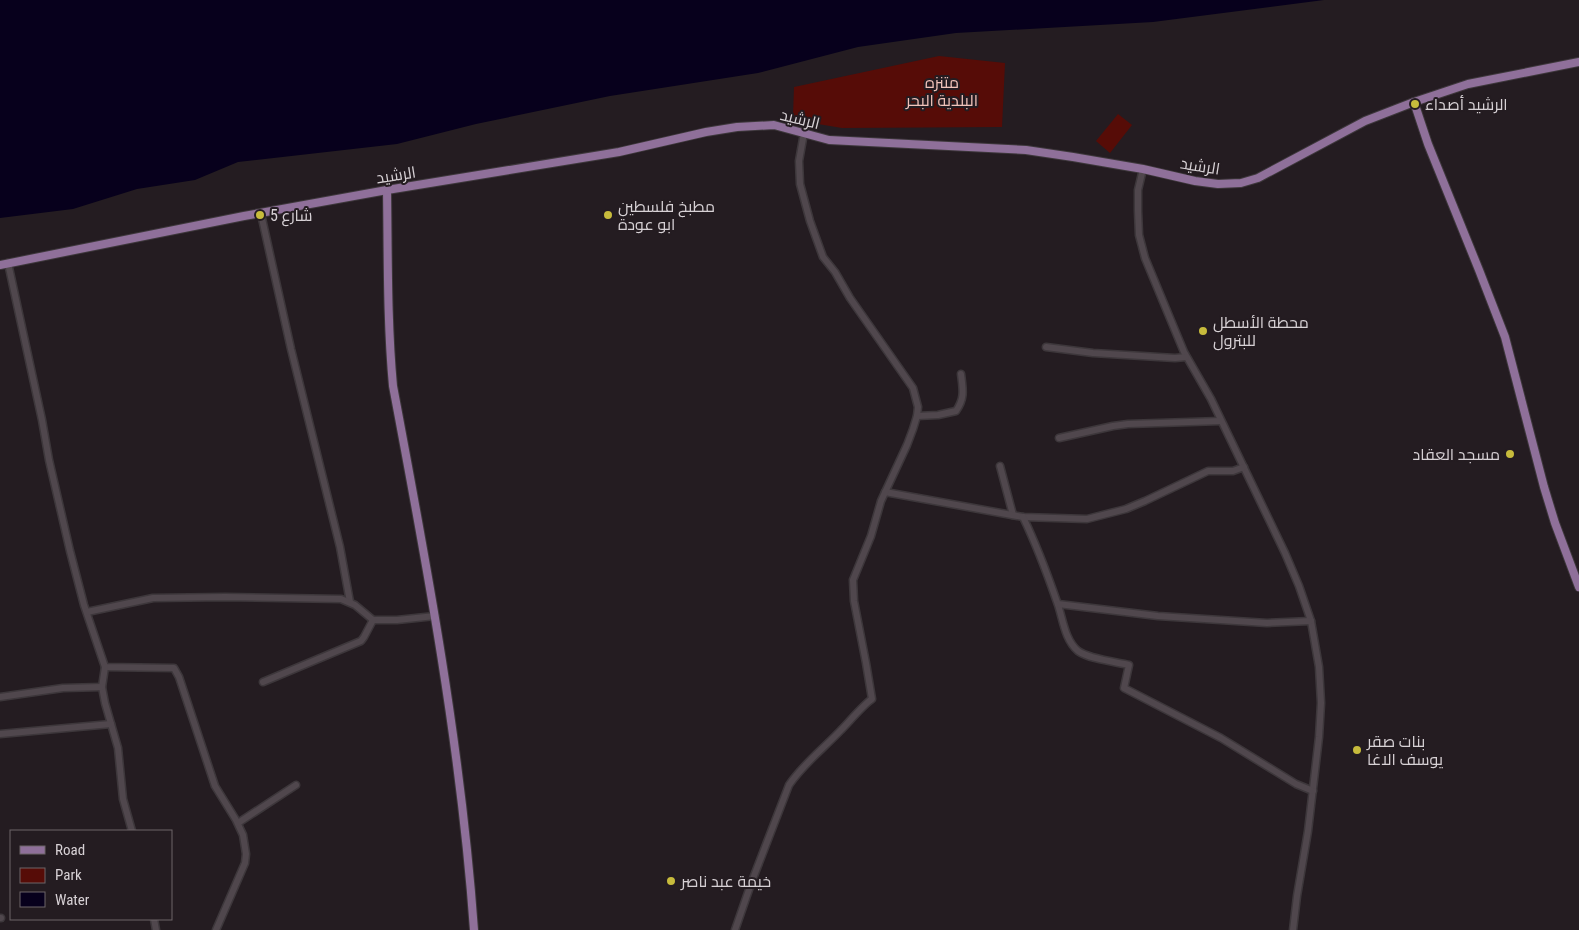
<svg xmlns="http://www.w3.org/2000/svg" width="1579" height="930" font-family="'Roboto Condensed',Cairo,sans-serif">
	<rect width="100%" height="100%" fill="#241c21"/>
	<!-- green -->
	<g fill="#560c07">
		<path d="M939,56L1005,63L1002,127L842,128L818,124L793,116L794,87Z"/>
		<path d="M1118,114L1132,125L1110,153L1096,141Z"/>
	</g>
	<!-- water -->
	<path fill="#07001c" d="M0,0H1324L1153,22L956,33L858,47L758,73L610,96L476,124L397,144L238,162L195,180L137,189L73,209L0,218Z"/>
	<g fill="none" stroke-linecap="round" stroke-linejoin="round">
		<!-- minor casing -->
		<g stroke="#3d373b" stroke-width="9">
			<g id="minor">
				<path d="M1143,169L1138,190V211L1139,235L1145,258L1184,352L1211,399L1285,553L1299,586L1311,621L1319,667L1321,703L1319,737L1308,831L1297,896L1293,930"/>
				<path d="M261,214L291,349L340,547L350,602"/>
				<path d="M8,263L42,420L49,460L70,551L84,605L105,667L174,668L179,677L215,786L236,820L243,835L246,854L245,863L216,930"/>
				<path d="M1046,347L1093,353L1175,358L1186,357"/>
				<path d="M917,416L938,415L956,411C965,398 963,390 961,374"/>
				<path d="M1059,438L1113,426L1128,424L1221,421"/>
				<path d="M1000,466L1013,515"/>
				<path d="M885,492L1023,517L1087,519L1126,509L1145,501L1208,471H1233L1244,467"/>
				<path d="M1023,517C1036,544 1047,573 1057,602C1063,618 1064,639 1078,651C1089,659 1116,662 1129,665L1124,688L1221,738L1296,784L1313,791"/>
				<path d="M1058,604L1158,616L1267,623L1311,621"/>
				<path d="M87,612L153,598L225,597L341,599L355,605L373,620H397L435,616"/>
				<path d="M105,667L102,687L105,703L118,748L123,799L132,831"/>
				<path d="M263,682L361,641L364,637L373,620"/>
				<path d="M0,697L63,688L102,687"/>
				<path d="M0,734L111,724"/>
				<path d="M238,823L296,785"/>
				<path d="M0,918H1"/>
				<path d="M154,919L156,930"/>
				<path d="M735,930L752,881L789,785C804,763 823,749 841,730C849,722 863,705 872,699L866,663L854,601L853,580L871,536L881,501L907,445L913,429L917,416L918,407L913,388L850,298L835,272L823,257L810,221L800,184L799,161L804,133"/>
			</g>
		</g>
		<!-- major casing -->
		<g stroke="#3d373b" stroke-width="10">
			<g id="major">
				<path d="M1414,102L1428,144L1479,270L1505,337L1544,487L1555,523L1579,587"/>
				<path d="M387,190C388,255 387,321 393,386C427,566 461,747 474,930"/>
				<path d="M0,265L244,216L387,190L619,152L706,132L737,127L774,125L829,140L1026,150L1073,157L1143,169L1195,181L1218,184L1241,183L1258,178L1365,121L1414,102L1468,84L1579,62"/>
			</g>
		</g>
		<!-- minor -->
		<use href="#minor" stroke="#50474d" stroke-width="6"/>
		<!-- major -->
		<use href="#major" stroke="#8f709a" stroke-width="8"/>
	</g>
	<!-- markers -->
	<g fill="#c7bb3c" stroke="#241c21" stroke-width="2">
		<circle cx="1415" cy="104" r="5"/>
		<circle cx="260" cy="215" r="5"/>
		<circle cx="608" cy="215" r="5"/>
		<circle cx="1203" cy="331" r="5"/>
		<circle cx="1510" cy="454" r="5"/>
		<circle cx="1357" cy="750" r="5"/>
		<circle cx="671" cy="881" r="5"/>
	</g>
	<g text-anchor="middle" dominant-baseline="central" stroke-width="4" stroke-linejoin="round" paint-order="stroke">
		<!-- park labels -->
		<g font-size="16" fill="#f2c3ba" stroke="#241c21">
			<text x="942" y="82">متنزه<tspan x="942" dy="18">البلدية البحر</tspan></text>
		</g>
		<!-- poi labels -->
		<g font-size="16" fill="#d7d1d5" stroke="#241c21" text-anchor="start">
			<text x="1425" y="104">الرشيد أصداء</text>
			<text x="618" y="206">مطبخ فلسطين<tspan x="618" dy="18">ابو عودة</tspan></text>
			<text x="270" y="215">شارع 5</text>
			<text x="1213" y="322">محطة الأسطل<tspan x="1213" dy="18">للبترول</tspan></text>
			<text x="1500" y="454" text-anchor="end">مسجد العقاد</text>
			<text x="1367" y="741">بنات صقر<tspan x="1367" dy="18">يوسف الاغا</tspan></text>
			<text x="681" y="881">خيمة عبد ناصر</text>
		</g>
		<!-- street labels -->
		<g font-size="16" fill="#d7d1d5" stroke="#241c21">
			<text transform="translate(800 119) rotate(14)">الرشيد</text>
			<text transform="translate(1200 166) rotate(9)">الرشيد</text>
			<text transform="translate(396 175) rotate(-9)">الرشيد</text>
		</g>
	</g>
	<!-- legend -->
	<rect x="10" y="830" width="162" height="90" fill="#241c21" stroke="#6c6469"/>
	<rect x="20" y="846" width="25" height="8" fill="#8f709a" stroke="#6c6469"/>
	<text x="55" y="855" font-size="15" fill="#d7d1d5">Road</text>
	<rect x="20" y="868" width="25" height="15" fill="#560c07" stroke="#6c6469"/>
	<text x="55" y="880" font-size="15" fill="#d7d1d5">Park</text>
	<rect x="20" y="892" width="25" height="15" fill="#07001c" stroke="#6c6469"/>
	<text x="55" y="905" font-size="15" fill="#d7d1d5">Water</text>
</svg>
